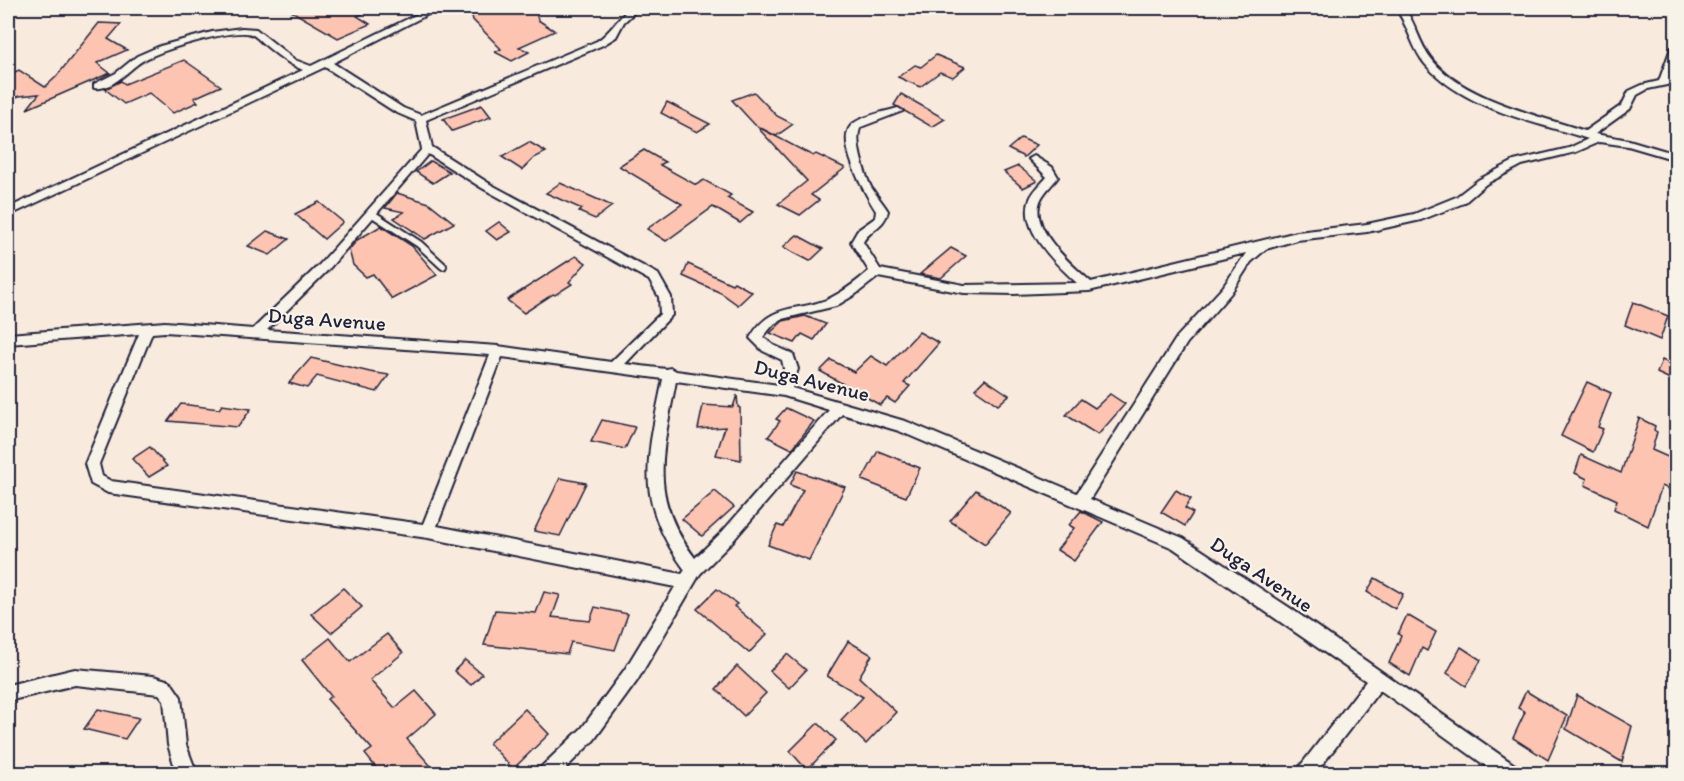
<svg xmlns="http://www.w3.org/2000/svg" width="1684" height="781" font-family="Itim,sans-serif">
	<rect width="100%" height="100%" fill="#f8eadd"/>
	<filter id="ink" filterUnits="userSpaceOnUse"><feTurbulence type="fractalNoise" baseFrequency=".0167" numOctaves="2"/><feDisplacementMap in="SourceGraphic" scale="12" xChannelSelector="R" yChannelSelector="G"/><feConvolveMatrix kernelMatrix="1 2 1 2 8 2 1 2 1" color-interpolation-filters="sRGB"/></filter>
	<g filter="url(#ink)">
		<!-- building -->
		<g fill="#fcc4b1" stroke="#22223b" stroke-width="1.5">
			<path d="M286,8H376L357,16L370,24L338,38Z"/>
			<path d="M482,8L494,10L535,8L538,20L555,31L519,47L529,52L512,61L495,52L501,49L473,20L470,10Z"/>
			<path d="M99,23L121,24L108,39L127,50L97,63L110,73L27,109L39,94L19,96L8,101V75L19,70L45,87L56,77Z"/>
			<path d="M936,55L965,67L953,77L940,72L920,87L898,77L915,65L921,67Z"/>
			<path d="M184,60L221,86L194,98L198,102L173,113L149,93L124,104L105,89L121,81L125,84Z"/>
			<path d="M754,92L777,116L793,124L776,136L755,125L732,100Z"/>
			<path d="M901,94L945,119L932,127L894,105Z"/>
			<path d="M667,102L710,124L697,132L661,113Z"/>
			<path d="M482,105L491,117L452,131L443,119Z"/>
			<path d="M760,128L813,156L816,154L845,168L811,195L819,200L800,215L778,204L807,181L759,129Z"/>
			<path d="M1021,138L1037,145L1024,157L1008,149Z"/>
			<path d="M529,142L546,152L534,158L522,170L502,157Z"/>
			<path d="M644,150L665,162L660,165L696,185L704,180L731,195L727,198L753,212L740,223L713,207L666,241L647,229L682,204L619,166Z"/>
			<path d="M431,161L450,172L433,183L416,172Z"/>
			<path d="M1018,166L1037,181L1023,188L1004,172Z"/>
			<path d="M560,183L599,200L612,206L595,219L579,212L582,209L546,193Z"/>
			<path d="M397,193L429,203L454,223L425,239L394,218L404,212L385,208Z"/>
			<path d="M319,202L343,222L324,239L295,214Z"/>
			<path d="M499,222L511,232L497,240L486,231Z"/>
			<path d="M381,226L412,246L437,275L392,299L373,274L366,277L353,265L349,250L357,240Z"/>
			<path d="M267,231L289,239L270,255L248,246Z"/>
			<path d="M797,235L823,249L810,261L783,247Z"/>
			<path d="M951,248L966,256L941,278L920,274Z"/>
			<path d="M576,256L586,263L569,282L572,284L555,295L553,294L524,313L507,300Z"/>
			<path d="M688,264L732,284L734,282L752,292L738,305L721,293L683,276Z"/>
			<path d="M1633,302L1668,316L1660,340L1625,325Z"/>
			<path d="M805,316L826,324L814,340L802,334L795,343L770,333L783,321Z"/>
			<path d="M919,332L939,343L904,383L910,386L895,403L887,398L880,405L820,371L831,360L854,372L871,356L887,366Z"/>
			<path d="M311,358L370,372L389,375L377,392L317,376L307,388L289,383Z"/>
			<path d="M1662,360L1677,367V382L1657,373Z"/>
			<path d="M985,379L1009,395L998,405L975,389Z"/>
			<path d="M1587,382L1611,393L1598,427L1603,429L1593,452L1561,436Z"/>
			<path d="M1110,394L1125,404L1098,435L1066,415L1081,399L1095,408Z"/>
			<path d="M737,395L738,407L740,408L741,460L716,455L725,427L698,429L703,405L733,407Z"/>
			<path d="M181,404L219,409L222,405L251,409L238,427L168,421Z"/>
			<path d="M786,408L814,421L792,449L768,437L780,421L776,419Z"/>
			<path d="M1639,418L1655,426L1654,430L1657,432L1652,450L1677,461V493L1662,486L1648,526L1614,509L1617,500L1585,485L1587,479L1575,473L1581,455L1621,473Z"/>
			<path d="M602,420L635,427L625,449L591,442Z"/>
			<path d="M150,447L167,466L149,477L132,459Z"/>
			<path d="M878,451L920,468L906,497L862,480Z"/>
			<path d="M797,471L845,487L809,560L768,545L777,525L783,527L803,490L790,485Z"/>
			<path d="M560,478L586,483L560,536L534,531Z"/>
			<path d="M976,490L1011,513L985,544L950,521Z"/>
			<path d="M1176,490L1191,499L1185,508L1193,513L1185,526L1161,512Z"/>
			<path d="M715,491L734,507L702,536L682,519Z"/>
			<path d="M1081,511L1103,522L1074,561L1057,550L1074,528L1069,525Z"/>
			<path d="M1375,578L1403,594L1395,609L1367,592Z"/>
			<path d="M343,588L362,607L331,633L311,614Z"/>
			<path d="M717,589L737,604L734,606L767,634L749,653L697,609Z"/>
			<path d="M544,592L560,595L552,617L590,621L595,607L628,614L615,650L571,642L567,654L484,645L495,610L536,613Z"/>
			<path d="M1407,615L1436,632L1427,651L1422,648L1410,676L1389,663L1401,636L1398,634Z"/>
			<path d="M387,634L403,653L370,680L395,708L416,691L436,714L407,739L438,774H381L365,754L372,749L327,699L331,696L302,660L330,638L350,662Z"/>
			<path d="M848,641L872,655L859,677L896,712L866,744L841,720L863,697L827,676Z"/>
			<path d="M1461,647L1481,660L1466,686L1447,673Z"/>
			<path d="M787,654L806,670L789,688L770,671Z"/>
			<path d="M465,660L482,674L471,685L454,671Z"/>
			<path d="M737,666L766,693L744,716L716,689Z"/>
			<path d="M1526,691L1567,716L1548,760L1513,738L1525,712L1518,708Z"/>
			<path d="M1577,695L1632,726L1622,762L1566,729Z"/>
			<path d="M98,709L139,718L125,739L84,729Z"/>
			<path d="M525,709L549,734L513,769L489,743Z"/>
			<path d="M818,723L836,740L807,770L790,751Z"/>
		</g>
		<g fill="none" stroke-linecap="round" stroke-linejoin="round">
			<!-- service casing -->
			<g stroke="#22223b" stroke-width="10">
				<path id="service" d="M371,213L419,244L443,266"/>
			</g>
			<!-- minor casing -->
			<g stroke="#22223b" stroke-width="4">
				<g id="minor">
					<path d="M430,8H440L333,63L403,108L421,115L597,41C611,32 617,19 630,8H639L624,22L616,37L603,45L426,120L432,147L490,184L658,274L671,297L672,315L625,364L666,369L671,368L676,371L779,385L784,369L782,360L763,351L750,338C770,303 794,312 826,300C842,293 856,282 869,271L851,242L858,230L875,218L876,211C866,195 832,137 854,123C863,116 887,111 898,108L903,111L861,127C853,139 865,174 871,187C876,195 883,203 888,211C884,228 871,228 863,242L880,269L964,285L1077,283C1058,266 1018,229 1030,199C1033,191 1041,184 1047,177L1029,159L1034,156L1052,167L1058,177C1053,184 1045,191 1041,199C1027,228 1073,266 1091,282L1297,232L1367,224L1414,214L1456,197L1478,180L1514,161L1569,148L1588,139C1534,121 1465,110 1425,64C1415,52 1411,37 1404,23C1402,17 1398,12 1395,8H1403L1407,12C1416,26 1420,44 1430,57C1459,98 1540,116 1585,131L1622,105L1629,91L1642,85L1659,81L1671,48L1676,45V60L1670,78L1676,77V83L1648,89L1637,95L1630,109L1595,134L1629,140L1676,154V160L1628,146L1599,142L1576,152L1522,165L1486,184L1464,203L1421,220L1367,232L1297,240L1266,249L1251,262L1231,293L1187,343L1090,499L1183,538L1290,608L1519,768L1522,774H1497L1380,690L1315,774H1294L1366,681L1173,548L899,431L842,414L732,542L700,574L637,681L594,740L560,774H537L540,768L582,728L625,669L675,587L428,538L108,493L91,484L85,464L139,334L8,344V334L165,322L253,329L320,264L422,149L416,121L395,112L325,67L8,216V208L303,70C288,64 277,55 265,45C261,42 255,35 251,34C232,28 161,50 144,60C129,68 113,91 94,88V84L116,73L137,56L160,46L212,32L242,28L256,29L295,60L311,66ZM428,154L482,188L649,280L659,297L660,314L611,362L498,346L267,330L328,270ZM1246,253L1223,287L1177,337L1077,493L908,422L792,388L798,369L793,354L773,345L763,337L774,324L782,319L836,306L856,294L878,277L964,293L1014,294L1089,291ZM165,332L490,355L423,524L111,481L102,476L99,464L152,333ZM502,357L663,379C647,458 633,499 685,570L682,574L437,526ZM676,381L784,396L829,410L722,532L695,558C647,495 663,452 676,381Z"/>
					<path d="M75,669L153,676L170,681L181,697L186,745L197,774H177L168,745L164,700L159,694L75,685L8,701V685Z"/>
				</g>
			</g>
			<!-- service -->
			<use href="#service" stroke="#f7f3e8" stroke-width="6"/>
			<!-- minor -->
			<use href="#minor" fill="#f7f3e8" fill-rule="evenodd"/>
		</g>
	</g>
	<g text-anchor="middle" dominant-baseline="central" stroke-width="4.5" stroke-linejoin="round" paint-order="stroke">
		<!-- street labels -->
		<g font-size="21" fill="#22223b" stroke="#f7f3e8">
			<text transform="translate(327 319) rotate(4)">Duga Avenue</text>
			<text transform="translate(812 380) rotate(14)">Duga Avenue</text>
			<text transform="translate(1262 574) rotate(34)">Duga Avenue</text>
		</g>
	</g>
	<!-- margin -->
	<rect width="1684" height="781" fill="none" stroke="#f7f3e8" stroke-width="30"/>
	<rect x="15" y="15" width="1654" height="751" fill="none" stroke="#22223b" stroke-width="2" filter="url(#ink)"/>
</svg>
